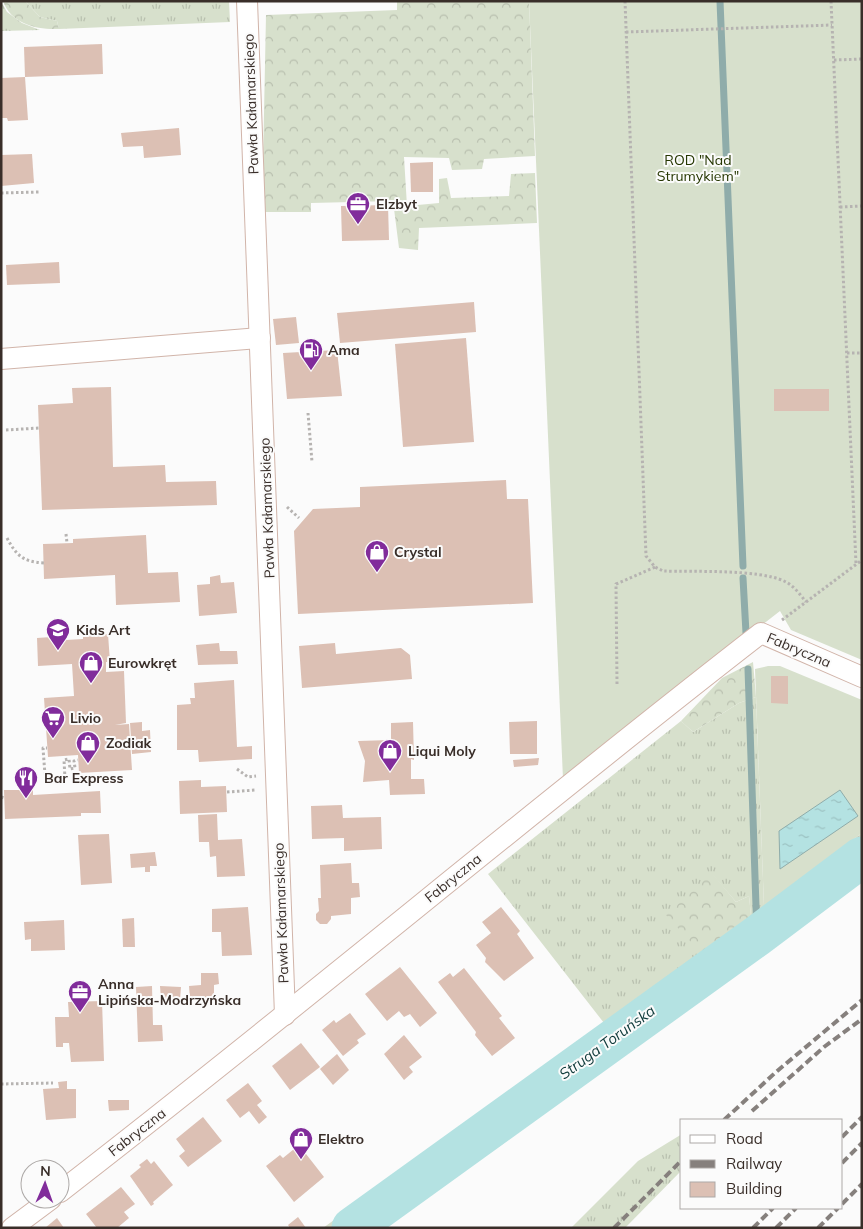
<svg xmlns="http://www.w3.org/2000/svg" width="863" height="1229" font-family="Mulish,sans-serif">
	<defs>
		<pattern id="grass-tufts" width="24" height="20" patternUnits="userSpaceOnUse" patternTransform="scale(1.25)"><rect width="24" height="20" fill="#d7e0cc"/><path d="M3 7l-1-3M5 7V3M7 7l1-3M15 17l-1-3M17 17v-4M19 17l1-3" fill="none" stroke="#b9c0af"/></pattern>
		<pattern id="forest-crowns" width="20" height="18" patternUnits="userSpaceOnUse" patternTransform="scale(1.25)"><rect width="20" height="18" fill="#d7e0cc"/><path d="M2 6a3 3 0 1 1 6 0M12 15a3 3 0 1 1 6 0" fill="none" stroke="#b9c0af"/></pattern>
		<pattern id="water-ripples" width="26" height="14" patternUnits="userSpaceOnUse" patternTransform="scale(1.25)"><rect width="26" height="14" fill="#b4e2e2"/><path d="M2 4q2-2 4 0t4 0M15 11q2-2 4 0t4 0" fill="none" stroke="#9cc2c2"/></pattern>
	</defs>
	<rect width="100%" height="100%" fill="#fbfbfb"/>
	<!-- grass -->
	<g fill="url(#grass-tufts)">
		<path d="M1,1L7,12L22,23L40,30L1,31Z"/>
		<path d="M25,1H229L230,22L59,29L57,21L40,17Z"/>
		<path d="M756,697L764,906L752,926L749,896L736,902L712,874L701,953L604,1023L488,874L681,721L693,732L739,703Z"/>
		<path d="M682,1134V1170L625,1228H571L638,1161Z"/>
	</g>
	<!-- forest -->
	<g fill="url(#forest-crowns)">
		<path d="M3,1H25L40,17L57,21L59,29C37,30 11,24 3,1Z"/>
		<path d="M397,1H529L535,156L484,159L482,169L452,170L449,158L404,157L407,206L439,203V179L447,178L451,198L509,196L511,174L535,173L537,223L419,228L418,250L399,248L393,201L311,203V212H262L266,15L397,10Z"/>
		<path d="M753,662L756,697L739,703L693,732L681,721L722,678Z"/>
		<path d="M862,833V874L500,1146L381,1228H323L701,953L666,915L712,873L736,902L749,896L752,925L764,906Z"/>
	</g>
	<!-- garden -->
	<g fill="#d7e0cc">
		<path d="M529,1H862V660L791,630L780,611L563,779Z"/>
		<path d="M768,666H780L862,700V833L764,906L755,669Z"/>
	</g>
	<!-- water -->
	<path fill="url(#water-ripples)" stroke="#8facaa" d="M840,790L858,816L780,869L779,831Z"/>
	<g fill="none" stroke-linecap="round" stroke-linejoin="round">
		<!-- stream -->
		<g stroke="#8facaa" stroke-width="7">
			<path d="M720,1L743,566"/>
			<path d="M743,578L746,633"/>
			<path d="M748,669L757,936"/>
		</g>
		<!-- river -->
		<path stroke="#b4e2e2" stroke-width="41" d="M352,1228L757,936L862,857"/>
	</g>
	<!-- building -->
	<g fill="#dcc0b4">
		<path d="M102,44L103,74L25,77L28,120L8,121L7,118H1V78L25,77L24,47Z"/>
		<path d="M179,128L181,155L144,158L143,146L123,147L121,133Z"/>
		<path d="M32,154L34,183L1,186V155Z"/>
		<path d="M433,162V192H411L410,163Z"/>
		<path d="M388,205L389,240L342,241L341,206Z"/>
		<path d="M59,262L60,283L7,285L6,265Z"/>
		<path d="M474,302L476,332L340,343L337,313Z"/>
		<path d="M296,317L299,343L276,345L273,319Z"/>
		<path d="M466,338L474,442L403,447L395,344Z"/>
		<path d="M337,350L342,396L287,399L283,353Z"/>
		<path d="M111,387L113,467L165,465L166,482L216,481L217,505L42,510L38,405L73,403L72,388Z"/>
		<rect x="774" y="389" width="55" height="22"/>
		<path d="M506,480L507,499H528L533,603L298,614L294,531L313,509L360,507V487Z"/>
		<path d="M146,535L148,573L178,572L180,602L116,605L115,575L44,579L43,544L73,543V539Z"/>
		<path d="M220,575L221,583L234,582L237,613L199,616L197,585L210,584V577Z"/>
		<path d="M108,634L110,662H106V672L124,671L126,723L115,725L129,724L132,770L79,773L78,755L48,757L44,698L74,696L72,664L38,666L37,638L66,636V640L83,639V635Z"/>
		<path d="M219,643L220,651H237L238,664L198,665L196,645Z"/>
		<path d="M335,643L336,654L401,648L410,655L412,679L302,688L299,646Z"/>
		<path d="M771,676H788V704L771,703Z"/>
		<path d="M234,680L237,747L252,746V759L199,762L198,750H177V705L191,704L190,698H195L194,683Z"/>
		<path d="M537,721V754H510L509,722Z"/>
		<path d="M142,722V731L150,730L151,752L132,754L130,723Z"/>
		<path d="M413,722L414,760L411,759V779H424L425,794L390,795L389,780L363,782L365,761L358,741L391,740V723Z"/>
		<path d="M539,758L538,765L514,767L513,760Z"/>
		<path d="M201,780V787L226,786L227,812L180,814L179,781Z"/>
		<path d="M4,790H33V795L100,791L101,813H81V816L5,819Z"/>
		<path d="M342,805L343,818L381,817L382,849L344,851V838L312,839L311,806Z"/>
		<path d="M217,814L218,840L242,839L245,876L217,877L216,856L210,857L209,842H199L198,815Z"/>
		<path d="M109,834L112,883L81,885L78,835Z"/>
		<path d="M155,852L157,866H150V872H145V867L131,868L130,854Z"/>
		<path d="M351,863L352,883H359L360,897L351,898V914L331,916V919L327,924H320L316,920V914L319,911L318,898H321L320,865Z"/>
		<path d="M248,907L252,955L222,956L221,932H212V909Z"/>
		<path d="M501,907L520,931L517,934L534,958L504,981L485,962L486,958L476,945L491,933L482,922Z"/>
		<path d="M134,918L135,947H123L122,919Z"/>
		<path d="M64,920L65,950L31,951V939L25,940L24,922Z"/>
		<path d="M400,967L437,1013L420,1027L410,1014L404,1017L399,1011L387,1021L365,994Z"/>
		<path d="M464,968L502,1016L499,1018L515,1038L492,1056L475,1035L476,1032L438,982L450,973L453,977Z"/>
		<path d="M201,973H218L219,984L214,985V999L190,1000L189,986L201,985Z"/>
		<path d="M152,986L153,1025H162L163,1041L138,1042L136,987Z"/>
		<path d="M160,986L181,987L180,1000L161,999Z"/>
		<path d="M102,1001L104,1061L71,1062L69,1043H63V1047H56L55,1017H69L68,1002Z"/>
		<path d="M350,1013L366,1034L357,1040L359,1043L343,1056L322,1030L334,1020L336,1023Z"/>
		<path d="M404,1035L422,1057L409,1067L413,1072L404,1080L384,1054Z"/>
		<path d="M301,1043L320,1067L290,1090L272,1066Z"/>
		<path d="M337,1054L349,1070L333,1085L320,1069Z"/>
		<path d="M67,1081V1089H76V1118L46,1120L43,1089L59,1088L58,1082Z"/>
		<path d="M248,1083L262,1101L257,1105L267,1117L259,1124L249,1111L240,1118L226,1100Z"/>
		<path d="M108,1100H129V1110L109,1111Z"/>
		<path d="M203,1117L222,1141L188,1167L179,1156L185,1151L176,1139Z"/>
		<path d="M299,1145L324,1177L294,1202L266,1166L280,1155L283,1158Z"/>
		<path d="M147,1159L151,1164L154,1161L173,1185L153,1202L154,1204L151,1206L130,1176L141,1167L139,1165Z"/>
		<path d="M121,1187L135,1204L124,1212L129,1218L117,1228H97L86,1214Z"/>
		<path d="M298,1217L306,1228H290L288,1225Z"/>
		<path d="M57,1218L64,1228H45Z"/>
	</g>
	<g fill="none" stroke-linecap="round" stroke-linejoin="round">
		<!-- minor casing -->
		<g stroke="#d1b4a9" stroke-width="22">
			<g id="minor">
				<path d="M247,1L285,1015"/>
				<path d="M1,359L260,338"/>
				<path d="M60,1192C297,1009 525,816 761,633L862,677"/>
				<path d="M12,1228L51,1199"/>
			</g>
		</g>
		<!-- path -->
		<g stroke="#b6b3b1" stroke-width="3" stroke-dasharray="2.5 2.5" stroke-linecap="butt">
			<path d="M625,1L646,556L655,567L663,571C693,572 758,569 784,581C793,585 800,594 806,602"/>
			<path d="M831,1L856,564"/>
			<path d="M626,32L832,25"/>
			<path d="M834,60L862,59"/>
			<path d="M1,193L39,192"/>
			<path d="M840,207L862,206"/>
			<path d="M847,353H862"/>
			<path d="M308,413L312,462"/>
			<path d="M6,430L39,428"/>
			<path d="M287,507L299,518"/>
			<path d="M66,534L67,543"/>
			<path d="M7,538C16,555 23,562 44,563"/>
			<path d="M782,620L862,560"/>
			<path d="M617,684L616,584L655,567"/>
			<path d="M237,769L248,777L256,776"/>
			<path d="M45,775L43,748H47"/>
			<path d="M65,779L64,760L69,759L70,769L75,768L74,761L78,760"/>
			<path d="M24,790L25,772"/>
			<path d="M227,792L256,790"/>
			<path d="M1,797L4,798"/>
			<path d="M1,1084L53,1083"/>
		</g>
		<!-- minor -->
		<use href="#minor" stroke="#fff" stroke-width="20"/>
		<!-- rail -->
		<g stroke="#86807d" stroke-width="4" stroke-dasharray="8 4" stroke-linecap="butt">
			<path d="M752,1111L824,1047L862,1019"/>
			<path d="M724,1120L776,1072L862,1000"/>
			<path d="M842,1137L862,1117"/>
			<path d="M842,1163L862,1143"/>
			<path d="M842,1204L862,1184"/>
			<path d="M614,1228L682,1160"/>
			<path d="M753,1228L773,1208"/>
			<path d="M776,1228L796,1208"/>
			<path d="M818,1228L838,1208"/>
		</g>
	</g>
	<!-- icons -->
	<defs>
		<g id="office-pin" transform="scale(1.25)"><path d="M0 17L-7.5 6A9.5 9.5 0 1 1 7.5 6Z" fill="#812c9b" stroke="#fbfbfb"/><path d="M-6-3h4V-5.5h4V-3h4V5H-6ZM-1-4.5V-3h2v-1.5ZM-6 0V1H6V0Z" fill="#fff"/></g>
		<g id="fuel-pin" transform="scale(1.25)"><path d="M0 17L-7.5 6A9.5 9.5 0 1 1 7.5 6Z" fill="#812c9b" stroke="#fbfbfb"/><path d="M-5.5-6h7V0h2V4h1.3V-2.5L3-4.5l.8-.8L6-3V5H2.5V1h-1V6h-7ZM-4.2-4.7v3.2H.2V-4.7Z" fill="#fff"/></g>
		<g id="shop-pin" transform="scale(1.25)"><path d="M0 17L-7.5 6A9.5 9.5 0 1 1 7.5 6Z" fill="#812c9b" stroke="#fbfbfb"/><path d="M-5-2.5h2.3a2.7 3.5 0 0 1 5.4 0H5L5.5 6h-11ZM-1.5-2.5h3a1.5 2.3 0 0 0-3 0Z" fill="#fff"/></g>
		<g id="university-pin" transform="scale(1.25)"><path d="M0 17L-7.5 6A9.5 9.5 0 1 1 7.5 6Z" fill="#812c9b" stroke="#fbfbfb"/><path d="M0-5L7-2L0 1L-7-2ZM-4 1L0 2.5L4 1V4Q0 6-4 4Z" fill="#fff"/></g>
		<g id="supermarket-pin" transform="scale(1.25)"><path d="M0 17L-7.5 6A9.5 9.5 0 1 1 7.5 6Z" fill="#812c9b" stroke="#fbfbfb"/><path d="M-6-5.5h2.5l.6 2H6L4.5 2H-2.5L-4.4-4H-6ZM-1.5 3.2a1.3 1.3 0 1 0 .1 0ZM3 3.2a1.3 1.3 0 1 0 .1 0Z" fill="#fff"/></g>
		<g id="restaurant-pin" transform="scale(1.25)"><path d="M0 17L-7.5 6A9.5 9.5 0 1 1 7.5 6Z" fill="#812c9b" stroke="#fbfbfb"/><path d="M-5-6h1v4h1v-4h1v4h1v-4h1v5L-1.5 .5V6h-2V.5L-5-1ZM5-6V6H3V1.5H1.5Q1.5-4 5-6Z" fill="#fff"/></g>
	</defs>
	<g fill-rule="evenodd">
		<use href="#office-pin" x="358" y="204"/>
		<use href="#fuel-pin" x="311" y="350"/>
		<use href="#shop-pin" x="377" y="552"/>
		<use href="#university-pin" x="58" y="630"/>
		<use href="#shop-pin" x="91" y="663"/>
		<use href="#supermarket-pin" x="53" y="718"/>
		<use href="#shop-pin" x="88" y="743"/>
		<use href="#shop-pin" x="390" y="751"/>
		<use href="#restaurant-pin" x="26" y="778"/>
		<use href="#office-pin" x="80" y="992"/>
		<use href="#shop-pin" x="301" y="1139"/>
	</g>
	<g text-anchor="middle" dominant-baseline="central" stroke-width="4" stroke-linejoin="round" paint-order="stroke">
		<!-- street labels -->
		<g font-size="14" fill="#392e29" stroke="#fbfbfb">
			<text transform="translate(251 104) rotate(-92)">Pawła Kałamarskiego</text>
			<text transform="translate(267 508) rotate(-92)">Pawła Kałamarskiego</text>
			<text transform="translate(799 650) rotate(23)">Fabryczna</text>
			<text transform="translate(453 878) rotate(-39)">Fabryczna</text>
			<text transform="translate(281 913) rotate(-92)">Pawła Kałamarskiego</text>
			<text transform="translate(137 1132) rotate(-38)">Fabryczna</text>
		</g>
		<!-- park labels -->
		<g font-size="14" fill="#263702" stroke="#fbfbfb">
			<text x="698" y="160">ROD "Nad<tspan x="698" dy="16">Strumykiem"</tspan></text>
		</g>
		<!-- poi labels -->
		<g font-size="14" font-weight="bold" fill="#392e29" stroke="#fbfbfb" text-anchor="start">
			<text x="376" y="204">Elzbyt</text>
			<text x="328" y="350">Ama</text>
			<text x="394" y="552">Crystal</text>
			<text x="76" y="630">Kids Art</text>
			<text x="108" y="663">Eurowkręt</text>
			<text x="70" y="718">Livio</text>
			<text x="106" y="743">Zodiak</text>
			<text x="408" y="751">Liqui Moly</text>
			<text x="44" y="778">Bar Express</text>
			<text x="98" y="984">Anna<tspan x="98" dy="16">Lipińska-Modrzyńska</tspan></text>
			<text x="318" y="1139">Elektro</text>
		</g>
		<!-- water labels -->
		<g font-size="15" font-style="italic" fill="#0f3b3b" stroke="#fbfbfb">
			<text transform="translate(607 1042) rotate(-36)">Struga Toruńska</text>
		</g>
	</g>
	<!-- border -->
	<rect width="863" height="1229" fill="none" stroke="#392e29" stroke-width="5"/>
	<!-- legend -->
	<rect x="680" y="1119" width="162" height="90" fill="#fbfbfb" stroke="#ada9a7"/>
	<rect x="690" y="1135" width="25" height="8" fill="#ffffff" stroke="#ada9a7"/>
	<text x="726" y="1144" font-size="15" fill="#392e29">Road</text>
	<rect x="690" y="1160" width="25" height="8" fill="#86807d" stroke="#ada9a7"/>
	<text x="726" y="1169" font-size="15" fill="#392e29">Railway</text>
	<rect x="690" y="1182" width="25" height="15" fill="#dcc0b4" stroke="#ada9a7"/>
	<text x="726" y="1194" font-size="15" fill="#392e29">Building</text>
	<!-- north arrow -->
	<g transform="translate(45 1184) rotate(2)"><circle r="24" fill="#fbfbfb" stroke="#ada9a7"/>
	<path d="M0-4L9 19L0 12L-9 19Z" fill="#812c9b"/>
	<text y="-8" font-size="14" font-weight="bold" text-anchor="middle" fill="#392e29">N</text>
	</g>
</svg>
